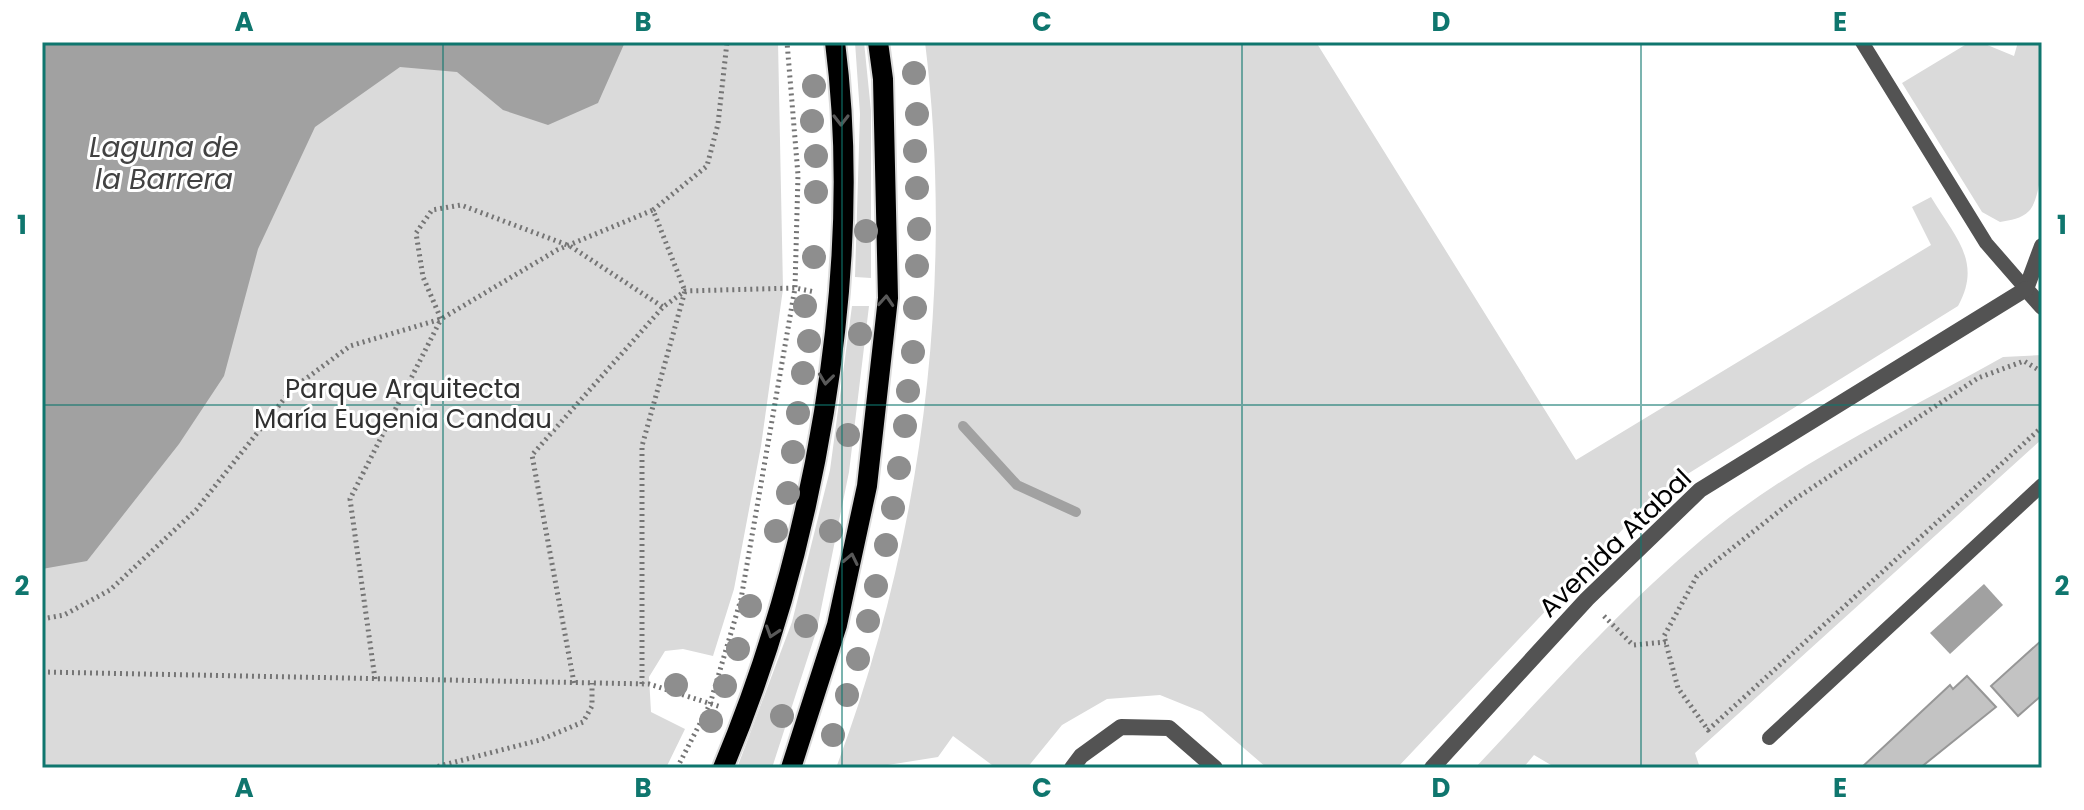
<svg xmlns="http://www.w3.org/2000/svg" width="2084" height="810" font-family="Poppins,sans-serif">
	<rect width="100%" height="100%" fill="#fff"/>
	<!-- green -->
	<g fill="#dadada">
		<path d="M42,42H778L783,289L761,446L734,589L713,656L683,649L665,651L649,677L651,712L685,729L666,768H42Z"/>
		<path d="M855,42H864L871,111V278L855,277L860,114Z"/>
		<path d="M925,42H1316L1576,460L1931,245L1912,207L1931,197C1954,236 1983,261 1958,306L1657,493L1397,768H1267L1202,712L1160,695L1107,699L1062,725L1027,768H996L953,736L938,757L869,768H836C922,541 955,283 925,42Z"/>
		<path d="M1970,42H1980L2014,56L2018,42H2042C2042,76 2050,189 2029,211C2021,219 2011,220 2000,222L1982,212L1902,83Z"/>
		<path d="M852,306H869L849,472L817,629L772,768H737L792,622L830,470Z"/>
		<path d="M2042,355V439L1695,753L1700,768H1556L1534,755L1523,768H1475C1552,686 1628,599 1716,528C1802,459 1907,411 2003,357Z"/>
	</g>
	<!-- water -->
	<g fill="#a1a1a1">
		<path d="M42,42H625L598,103L548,125L503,110L457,72L400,67L315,127L258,249L224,376L179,444L87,561L42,569Z"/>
		<path d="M1984,584L2003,605L1950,654L1930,633Z"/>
	</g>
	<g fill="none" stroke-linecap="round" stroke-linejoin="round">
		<!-- stream -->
		<path stroke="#a1a1a1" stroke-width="10" d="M963,426L1017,485L1076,512"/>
	</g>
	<!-- building -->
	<g fill="#c3c3c3" stroke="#979797" stroke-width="2">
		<path d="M2042,640V695L2018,716L1991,686Z"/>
		<path d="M1967,676L1996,707L1920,768H1861L1950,685L1953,689Z"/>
	</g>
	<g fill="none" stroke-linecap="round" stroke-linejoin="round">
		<!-- primary casing -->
		<g stroke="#dbdbdb" stroke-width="24">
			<g id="primary">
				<path d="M723,768C813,554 865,274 835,42"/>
				<path d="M791,768L837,625L867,486L888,298L883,79L878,42"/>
			</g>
		</g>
		<!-- path -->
		<g stroke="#757575" stroke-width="5" stroke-dasharray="2 4" stroke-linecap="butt">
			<path d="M2042,372L2024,361L1978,378L1792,501L1697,576L1664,636L1678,688L1708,730L2042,427"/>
			<path d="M1604,616L1633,645L1666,642"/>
			<path d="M42,619L64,615L110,590L196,510L292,389L350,346L441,319L557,250L653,210"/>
			<path d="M42,672L649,684L721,707"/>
			<path d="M375,679L350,499L441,319L423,277L416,233L432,210L461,205L570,246L663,307"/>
			<path d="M574,683L532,455L663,307L685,291L795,288L815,292"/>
			<path d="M642,684V446L685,291L653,210L707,166L718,124L727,42"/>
			<path d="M432,768L540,740L583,722L592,706V683"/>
			<path d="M677,768L710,704L741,599L795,288L798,175L787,42"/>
		</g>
		<!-- service -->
		<g stroke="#535353" stroke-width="14">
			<path d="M1862,42L1986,243L2026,289"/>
			<path d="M1769,738L2042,485"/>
		</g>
		<!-- minor -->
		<g stroke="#535353" stroke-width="16">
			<path d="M2042,246L2026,289L2042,307"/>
			<path d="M1072,768L1081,756L1121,727L1169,728L1215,768"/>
			<path d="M1432,768L1587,599L1700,490L2026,289"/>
		</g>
		<!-- primary -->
		<use href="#primary" stroke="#000" stroke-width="20"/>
	</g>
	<!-- trees -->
	<g fill="#8e8e8e">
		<circle cx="914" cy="73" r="12"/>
		<circle cx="814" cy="86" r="12"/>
		<circle cx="917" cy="114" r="12"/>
		<circle cx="812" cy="121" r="12"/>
		<circle cx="915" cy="151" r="12"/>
		<circle cx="816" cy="156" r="12"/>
		<circle cx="917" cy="188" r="12"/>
		<circle cx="816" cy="192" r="12"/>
		<circle cx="919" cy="229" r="12"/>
		<circle cx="866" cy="231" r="12"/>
		<circle cx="814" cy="257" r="12"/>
		<circle cx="917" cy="266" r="12"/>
		<circle cx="805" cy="306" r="12"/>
		<circle cx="915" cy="308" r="12"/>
		<circle cx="860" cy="334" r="12"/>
		<circle cx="809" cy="341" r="12"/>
		<circle cx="913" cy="352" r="12"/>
		<circle cx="803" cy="373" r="12"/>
		<circle cx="908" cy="391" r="12"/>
		<circle cx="798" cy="413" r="12"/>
		<circle cx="905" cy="426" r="12"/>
		<circle cx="848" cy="435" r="12"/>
		<circle cx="793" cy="452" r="12"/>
		<circle cx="899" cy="468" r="12"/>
		<circle cx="788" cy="493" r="12"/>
		<circle cx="893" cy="508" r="12"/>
		<circle cx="776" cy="531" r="12"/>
		<circle cx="831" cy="531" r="12"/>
		<circle cx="886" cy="545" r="12"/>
		<circle cx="876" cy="586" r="12"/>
		<circle cx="750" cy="606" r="12"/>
		<circle cx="868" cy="621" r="12"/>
		<circle cx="806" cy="626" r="12"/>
		<circle cx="738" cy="649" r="12"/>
		<circle cx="858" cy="659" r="12"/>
		<circle cx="676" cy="685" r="12"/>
		<circle cx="725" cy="686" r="12"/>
		<circle cx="847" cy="695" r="12"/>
		<circle cx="782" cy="716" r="12"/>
		<circle cx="711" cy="721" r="12"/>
		<circle cx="833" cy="735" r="12"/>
	</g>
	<!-- one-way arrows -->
	<defs><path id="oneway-chevron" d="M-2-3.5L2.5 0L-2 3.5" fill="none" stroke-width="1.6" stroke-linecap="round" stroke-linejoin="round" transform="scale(2)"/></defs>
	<g stroke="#595959">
		<use href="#oneway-chevron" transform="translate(841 120) rotate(90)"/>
		<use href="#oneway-chevron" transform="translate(886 301) rotate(-86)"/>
		<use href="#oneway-chevron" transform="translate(826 379) rotate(97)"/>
		<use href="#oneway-chevron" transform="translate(851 559) rotate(-78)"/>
		<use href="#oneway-chevron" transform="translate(772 632) rotate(108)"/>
	</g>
	<!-- grid -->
	<path fill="none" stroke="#0f766e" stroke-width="2" stroke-opacity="0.55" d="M443,42V768M842,42V768M1242,42V768M1641,42V768M42,405H2042"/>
	<g text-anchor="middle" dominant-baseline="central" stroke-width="6" stroke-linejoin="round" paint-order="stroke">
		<!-- park labels -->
		<g font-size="26" fill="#313131" stroke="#fff">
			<text x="403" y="389">Parque Arquitecta<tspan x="403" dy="30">María Eugenia Candau</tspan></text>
		</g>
		<!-- street labels -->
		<g font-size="26" fill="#000" stroke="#fff">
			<text transform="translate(1615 543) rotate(-44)">Avenida Atabal</text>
		</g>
		<!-- water labels -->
		<g font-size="28" font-style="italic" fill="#424242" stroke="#fff">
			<text x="164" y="147">Laguna de<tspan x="164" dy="32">la Barrera</tspan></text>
		</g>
	</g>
	<!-- border -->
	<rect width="2084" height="810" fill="none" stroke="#ffffff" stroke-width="88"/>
	<rect x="44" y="44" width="1996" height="722" fill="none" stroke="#0f766e" stroke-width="3"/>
	<g font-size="26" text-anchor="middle" font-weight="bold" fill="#0f766e">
		<text x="244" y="31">A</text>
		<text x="643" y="31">B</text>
		<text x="1042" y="31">C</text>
		<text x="1441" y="31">D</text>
		<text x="1840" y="31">E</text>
		<text x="22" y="234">1</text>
		<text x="2062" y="234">1</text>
		<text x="22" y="595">2</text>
		<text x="2062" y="595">2</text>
		<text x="244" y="797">A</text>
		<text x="643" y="797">B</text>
		<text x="1042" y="797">C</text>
		<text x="1441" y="797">D</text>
		<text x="1840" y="797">E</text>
	</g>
</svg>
